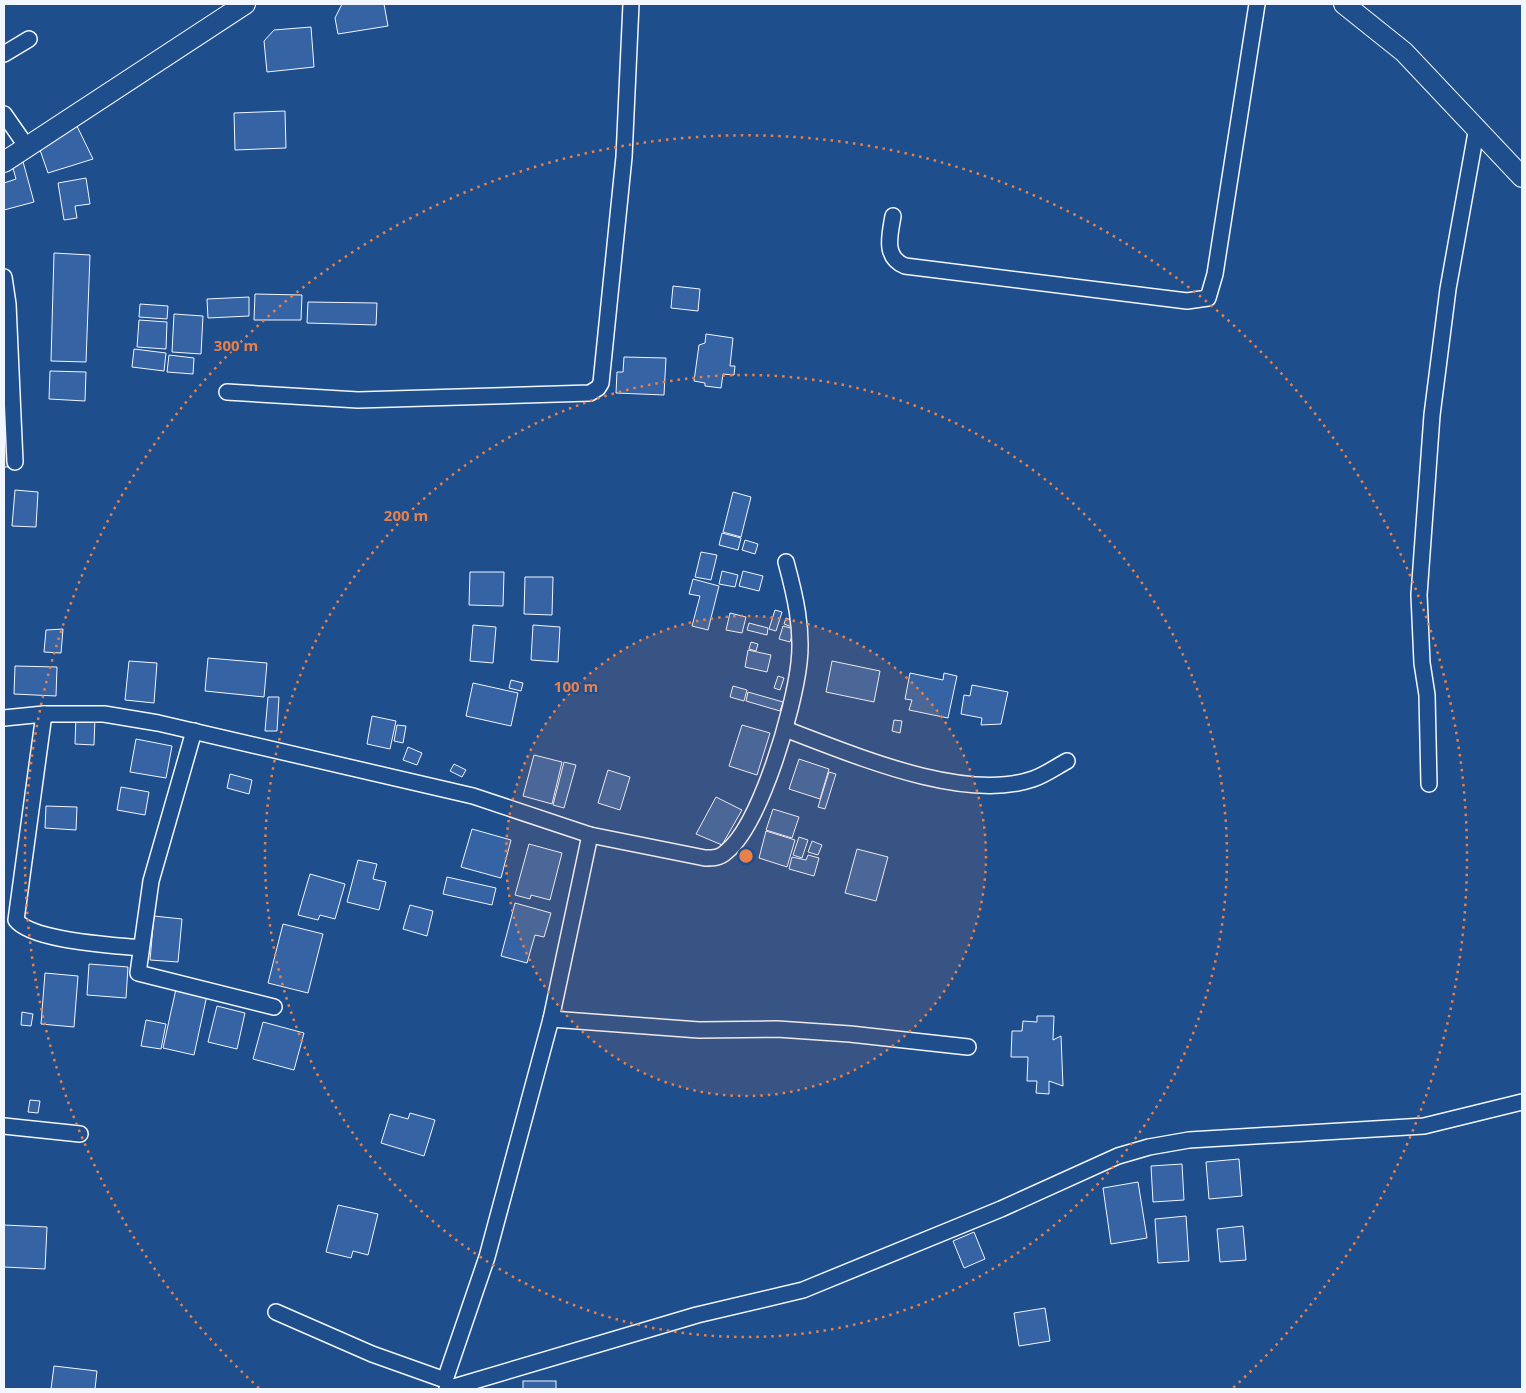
<svg xmlns="http://www.w3.org/2000/svg" width="1526" height="1393" font-family="'Open Sans',sans-serif">
	<rect width="100%" height="100%" fill="#1f4e8c"/>
	<!-- building -->
	<g fill="#3563a3" stroke="#f2f6ff">
		<path d="M342,4H384L388,26L338,34L335,18Z"/>
		<path d="M311,27L314,67L267,72L264,41L274,30Z"/>
		<path d="M285,111L286,148L235,150L234,113Z"/>
		<path d="M76,124L93,159L48,173L40,150Z"/>
		<path d="M22,158L34,202L4,210V183L16,179L11,161Z"/>
		<path d="M86,178L90,204L75,206L77,218L64,220L58,183Z"/>
		<path d="M54,253L90,255L86,362L51,361Z"/>
		<path d="M673,286L700,289L698,311L671,308Z"/>
		<path d="M255,294L302,295L301,320H254Z"/>
		<path d="M249,297V316L208,318L207,299Z"/>
		<path d="M308,302L377,303L376,325L307,323Z"/>
		<path d="M140,304L168,306L167,319L139,317Z"/>
		<path d="M174,314L203,316L201,354L172,352Z"/>
		<path d="M139,320L167,322L166,349L137,347Z"/>
		<path d="M706,334L733,338L730,366H735L734,375L723,374L721,388L705,386V383L694,381L699,345L705,343Z"/>
		<path d="M134,349L166,353L164,371L132,367Z"/>
		<path d="M169,355L194,358L193,374L167,372Z"/>
		<path d="M624,357L666,358L664,395L616,393L617,372H623Z"/>
		<path d="M4,371L8,428H4Z"/>
		<path d="M50,371L86,372L85,401L49,399Z"/>
		<path d="M4,433H7L9,467H4Z"/>
		<path d="M15,490L38,492L36,527L12,526Z"/>
		<path d="M733,492L751,497L741,537L723,532Z"/>
		<path d="M722,533L741,538L738,550L719,545Z"/>
		<path d="M745,540L758,544L755,554L742,550Z"/>
		<path d="M701,552L717,555L711,580L695,577Z"/>
		<path d="M722,571L738,575L735,587L719,584Z"/>
		<path d="M743,571L763,576L759,591L739,586Z"/>
		<path d="M470,572H504L503,606L469,605Z"/>
		<path d="M525,577H553L552,615L524,614Z"/>
		<path d="M693,579L719,586L708,630L692,626L700,596L689,594Z"/>
		<path d="M775,610L782,612L776,631L769,629Z"/>
		<path d="M730,613L746,617L742,633L726,630Z"/>
		<path d="M786,618L794,621L792,627L784,624Z"/>
		<path d="M749,623L768,628L767,635L747,630Z"/>
		<path d="M473,625L496,627L493,663L470,661Z"/>
		<path d="M533,625L560,627L558,662L531,660Z"/>
		<path d="M783,626L794,629L790,642L779,639Z"/>
		<path d="M63,629L61,653L44,652L46,630Z"/>
		<path d="M751,642L758,644L756,651L749,649Z"/>
		<path d="M748,650L771,655L767,672L745,667Z"/>
		<path d="M208,658L267,663L264,697L205,691Z"/>
		<path d="M129,661L157,663L154,703L125,700Z"/>
		<path d="M832,661L880,671L874,702L826,692Z"/>
		<path d="M15,666L57,667L56,696L14,694Z"/>
		<path d="M910,673L943,680L944,673L957,676L948,718L909,710L912,700L905,699Z"/>
		<path d="M778,676L784,678L780,690L774,688Z"/>
		<path d="M511,680L523,683L521,691L509,688Z"/>
		<path d="M473,683L518,693L511,726L466,716Z"/>
		<path d="M972,685L1008,692L1001,724L981,725L982,718L961,714L964,695L970,696Z"/>
		<path d="M733,686L747,690L744,701L730,697Z"/>
		<path d="M748,692L783,702L780,711L746,701Z"/>
		<path d="M268,697H279L277,731H265Z"/>
		<path d="M76,716L95,717L94,745L75,744Z"/>
		<path d="M372,716L396,721L390,749L367,744Z"/>
		<path d="M894,720L902,721L900,733L892,731Z"/>
		<path d="M397,725L406,726L403,743L394,741Z"/>
		<path d="M742,725L770,733L757,775L729,766Z"/>
		<path d="M136,739L172,746L166,778L130,772Z"/>
		<path d="M408,747L422,753L417,765L403,760Z"/>
		<path d="M534,755L562,762L552,804L523,796Z"/>
		<path d="M799,759L829,769L820,799L789,789Z"/>
		<path d="M564,762L576,765L564,808L553,805Z"/>
		<path d="M454,764L466,770L462,777L450,771Z"/>
		<path d="M608,770L630,777L620,810L598,803Z"/>
		<path d="M829,772L836,774L825,809L818,807Z"/>
		<path d="M230,774L252,780L249,794L227,788Z"/>
		<path d="M121,787L149,792L145,815L117,810Z"/>
		<path d="M716,797L742,810L722,845L696,834Z"/>
		<path d="M46,806L77,807L76,830L45,828Z"/>
		<path d="M773,809L799,817L792,838L766,830Z"/>
		<path d="M472,829L511,840L501,878L461,867Z"/>
		<path d="M766,831L795,840L787,867L759,858Z"/>
		<path d="M799,837L808,840L802,858L793,855Z"/>
		<path d="M812,841L822,845L818,855L808,852Z"/>
		<path d="M529,844L562,853L550,900L531,895L530,899L515,895Z"/>
		<path d="M857,849L888,857L876,901L845,893Z"/>
		<path d="M808,855L819,858L814,876L789,869L792,857L806,860Z"/>
		<path d="M358,860L377,864L373,879L386,882L379,910L347,902Z"/>
		<path d="M310,874L345,884L335,919L320,915L318,920L298,915Z"/>
		<path d="M447,877L496,888L492,905L443,894Z"/>
		<path d="M515,903L551,913L544,937L535,935L527,963L501,956Z"/>
		<path d="M410,905L433,911L427,936L403,929Z"/>
		<path d="M154,916L182,919L178,962L150,960Z"/>
		<path d="M283,924L323,934L308,993L268,983Z"/>
		<path d="M89,964L128,967L126,998L87,995Z"/>
		<path d="M45,973L78,976L74,1027L41,1024Z"/>
		<path d="M176,989L207,995L194,1055L163,1048Z"/>
		<path d="M217,1006L245,1013L237,1049L208,1042Z"/>
		<path d="M22,1012L33,1014L31,1026L21,1025Z"/>
		<path d="M1037,1016H1054L1053,1040L1061,1036L1063,1086L1049,1081V1094L1036,1093L1037,1081H1027L1028,1057H1011L1012,1031H1022L1023,1021L1037,1022Z"/>
		<path d="M146,1020L166,1024L161,1049L141,1046Z"/>
		<path d="M263,1022L304,1033L294,1070L253,1059Z"/>
		<path d="M30,1100L40,1101L38,1113L28,1112Z"/>
		<path d="M410,1113L435,1120L424,1156L381,1143L390,1114L408,1119Z"/>
		<path d="M1239,1159L1242,1196L1209,1199L1206,1162Z"/>
		<path d="M1182,1164L1184,1200L1153,1202L1151,1166Z"/>
		<path d="M1138,1182L1147,1238L1111,1244L1103,1188Z"/>
		<path d="M338,1205L378,1214L368,1255L353,1251L351,1258L326,1252Z"/>
		<path d="M1186,1216L1189,1261L1158,1263L1155,1219Z"/>
		<path d="M4,1225L47,1227L45,1269L4,1267Z"/>
		<path d="M1243,1226L1246,1260L1220,1262L1217,1229Z"/>
		<path d="M974,1232L985,1259L964,1268L953,1241Z"/>
		<path d="M1045,1308L1050,1341L1019,1346L1014,1313Z"/>
		<path d="M54,1366L97,1371L95,1389H51Z"/>
		<rect x="523" y="1381" width="33" height="8"/>
	</g>
	<g fill="none" stroke-linecap="round" stroke-linejoin="round">
		<!-- minor casing -->
		<g stroke="#f2f6ff" stroke-width="18">
			<g id="minor">
				<path d="M4,54L29,39"/>
				<path d="M4,114L27,147"/>
				<path d="M893,216C890,235 883,257 905,266L1187,301L1208,298L1215,274L1257,4"/>
				<path d="M4,277L8,304L15,462"/>
				<path d="M227,392L358,400L590,393L598,388L601,383L624,157L631,4"/>
				<path d="M44,714L16,920C32,941 113,945 140,948"/>
				<path d="M4,718L44,714H104L158,723L473,796L590,835L705,858C713,858 720,858 726,852C761,824 794,708 799,663C803,629 795,595 786,562"/>
				<path d="M785,729C852,754 963,803 1033,779C1045,775 1056,767 1067,761"/>
				<path d="M194,731L151,881L138,973L274,1007"/>
				<path d="M1429,784L1427,695L1422,663L1419,595L1432,415L1448,289L1477,127"/>
				<path d="M551,1019L699,1030L777,1029L850,1034L968,1047"/>
				<path d="M4,1126L80,1134"/>
				<path d="M276,1312L372,1354L445,1380L487,1257L551,1019L590,835"/>
				<path d="M447,1389L697,1315L803,1290L1001,1209L1118,1156L1149,1147L1189,1140L1424,1126L1522,1102"/>
			</g>
		</g>
		<!-- secondary casing -->
		<g stroke="#f2f6ff" stroke-width="22">
			<g id="secondary">
				<path d="M1344,4L1404,52L1522,177"/>
				<path d="M4,162L245,4"/>
			</g>
		</g>
		<!-- minor -->
		<use href="#minor" stroke="#1f4e8c" stroke-width="15"/>
		<!-- secondary -->
		<use href="#secondary" stroke="#1f4e8c" stroke-width="20"/>
	</g>
	<!-- distance rings -->
	<circle cx="746" cy="856" r="240" fill="#ea8049" fill-opacity=".12"/>
	<g fill="none" stroke="#ea8049" stroke-width="2.5" stroke-dasharray="2.5 5">
		<circle cx="746" cy="856" r="240"/>
		<circle cx="746" cy="856" r="481"/>
		<path d="M259 1388A721 721 0 1 1 1233 1388"/>
	</g>
	<circle cx="746" cy="856" r="8" fill="#ea8049" stroke="#1f4e8c" stroke-width="2.5"/>
	<g font-size="15" text-anchor="middle" font-weight="bold" fill="#ea8049" stroke="#1f4e8c" stroke-width="4" stroke-linejoin="round" paint-order="stroke">
		<text x="236" y="351">300 m</text>
		<text x="406" y="521">200 m</text>
		<text x="576" y="692">100 m</text>
	</g>
	<!-- border -->
	<rect width="1526" height="1393" fill="none" stroke="#f2f6ff" stroke-width="10"/>
</svg>
